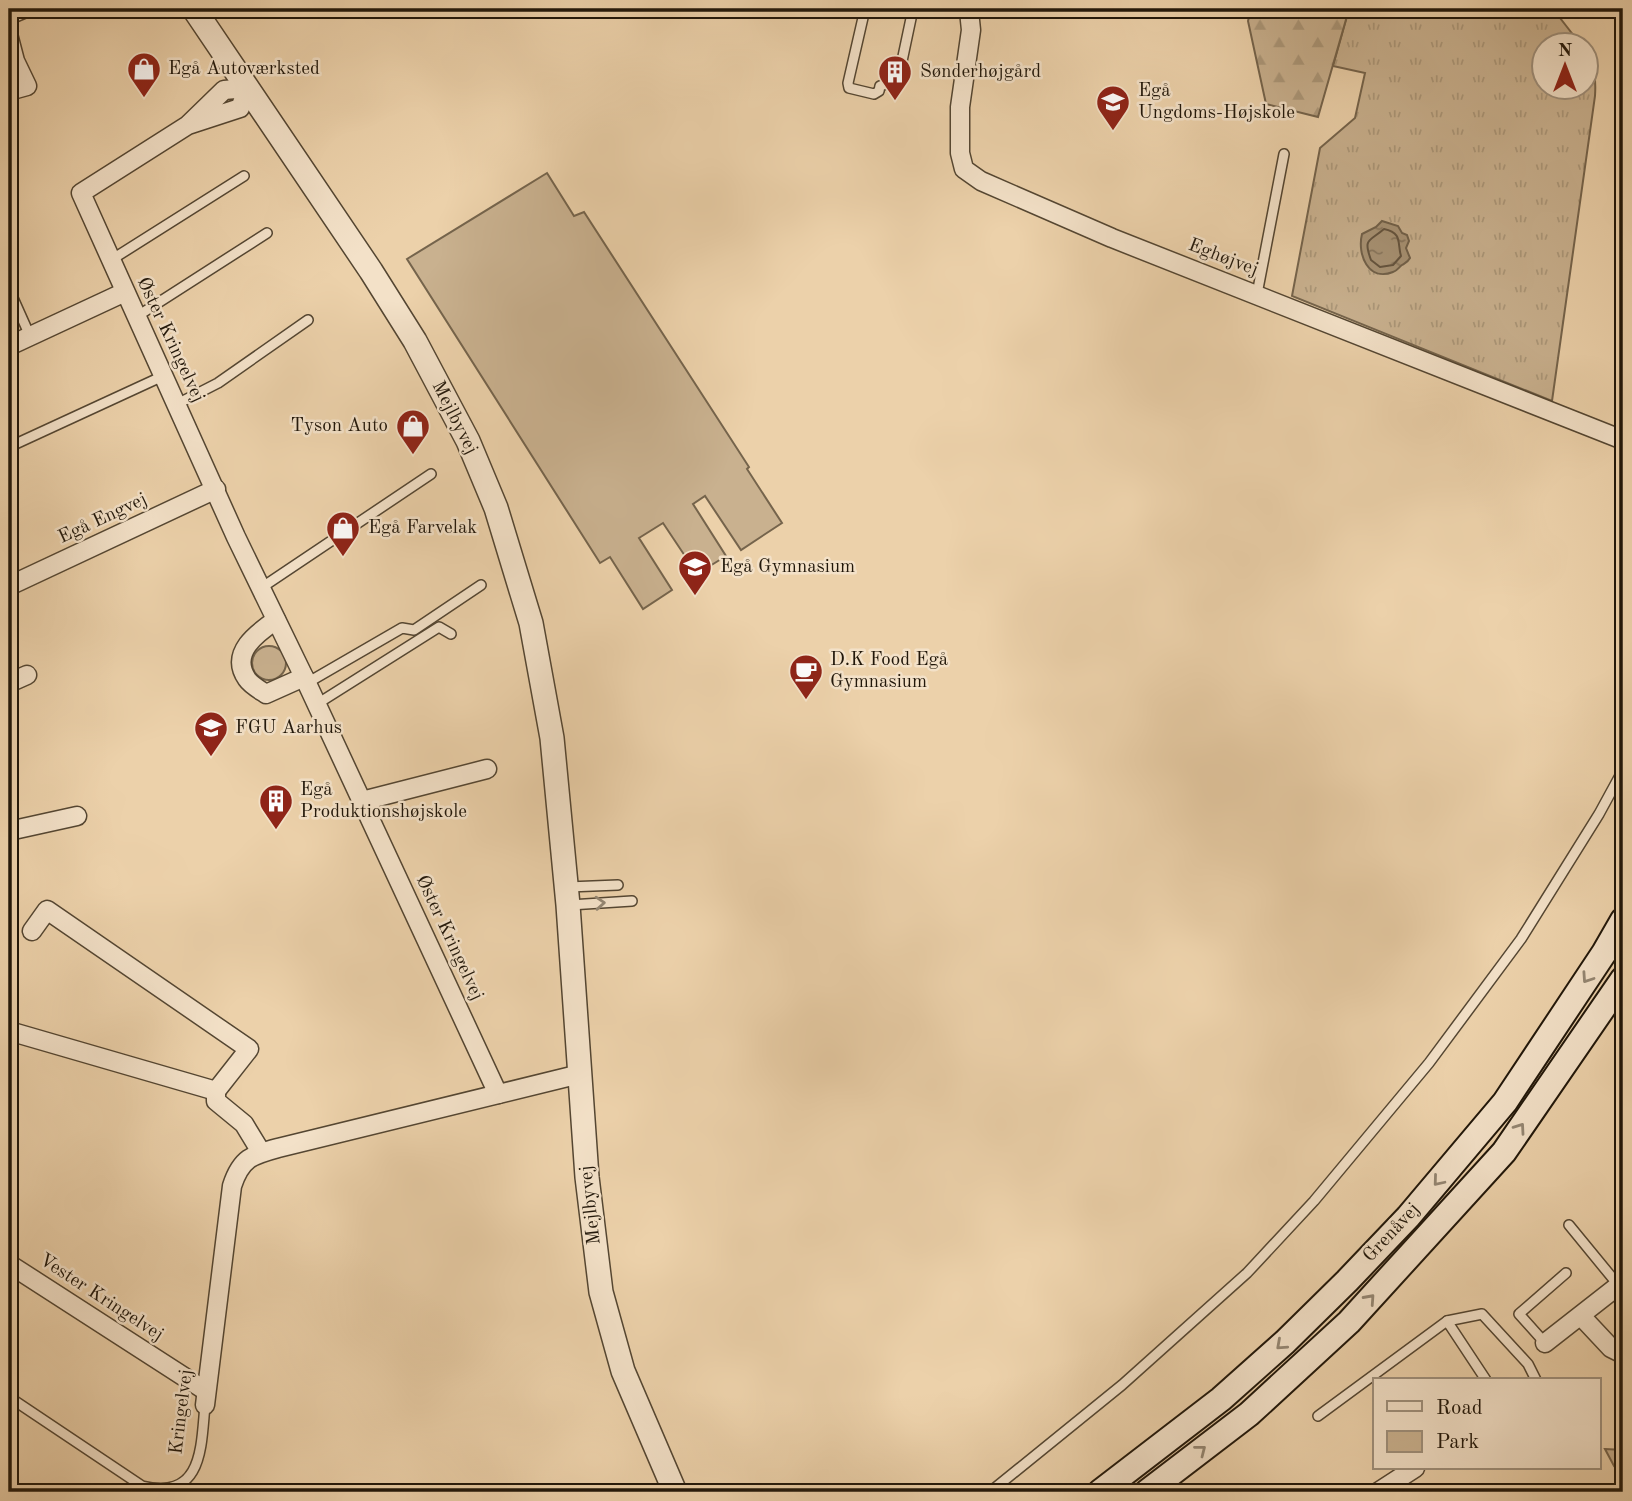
<svg xmlns="http://www.w3.org/2000/svg" width="1632" height="1501" font-family="'Old Standard TT',serif">
	<defs>
		<pattern id="grass-tufts" width="24" height="20" patternUnits="userSpaceOnUse" patternTransform="scale(1.75)"><rect width="24" height="20" fill="#c9b18f"/><path d="M3 7l-1-3M5 7V3M7 7l1-3M15 17l-1-3M17 17v-4M19 17l1-3" fill="none" stroke="#ac987a"/></pattern>
		<pattern id="forest-firs" width="22" height="20" patternUnits="userSpaceOnUse" patternTransform="scale(1.75)"><rect width="22" height="20" fill="#c9b18f"/><path d="M5 1l3.5 6h-7zM16 11l3.5 6h-7z" fill="#ac987a"/></pattern>
		<pattern id="water-ripples" width="26" height="14" patternUnits="userSpaceOnUse" patternTransform="scale(1.75)"><rect width="26" height="14" fill="#a79274"/><path d="M2 4q2-2 4 0t4 0M15 11q2-2 4 0t4 0" fill="none" stroke="#88765d"/></pattern>
	</defs>
	<rect width="100%" height="100%" fill="#ecd1aa"/>
	<filter id="stains"><feTurbulence type="fractalNoise" baseFrequency=".00286" numOctaves="4"/><feColorMatrix values="0 0 0 0 .2 0 0 0 0 .09 0 0 0 0 .02 0 0 0 .5 -.17"/></filter>
	<radialGradient id="worn" r=".72"><stop offset=".6" stop-color="#630" stop-opacity="0"/><stop offset="1" stop-color="#630" stop-opacity=".3"/></radialGradient>
	<!-- grass -->
	<path fill="url(#grass-tufts)" stroke="#75644c" stroke-width="2" d="M1349,9H1553L1581,45L1544,46V88H1586L1587,55C1595,69 1596,80 1595,96L1552,401L1292,296L1320,148L1355,118L1365,73L1333,66Z"/>
	<!-- forest -->
	<path fill="url(#forest-firs)" stroke="#75644c" stroke-width="2" d="M1251,9H1349L1318,117L1266,104L1248,21Z"/>
	<!-- park -->
	<g fill="#c9b18f" stroke="#75644c" stroke-width="2">
		<path d="M547,173L574,216L584,212L749,467L747,469L782,523L741,550L705,496L693,504L726,556L697,574L663,523L639,538L672,590L643,609L610,557L600,563L407,259Z"/>
		<circle cx="269" cy="663" r="17"/>
		<path d="M1605,1449L1623,1450V1477L1614,1466Z"/>
	</g>
	<!-- water -->
	<path fill="url(#water-ripples)" stroke="#71614a" stroke-width="2" d="M1382,221L1398,226L1402,233L1407,235L1409,241L1406,248L1410,258C1408,262 1405,263 1402,265C1399,267 1397,271 1393,272C1368,282 1357,254 1362,234L1376,227Z"/>
	<g fill="none" stroke-linecap="round" stroke-linejoin="round">
		<!-- shore -->
		<path stroke="#64543f" stroke-width="2" d="M1384,229C1403,233 1397,243 1401,256L1393,265L1380,267L1371,260C1363,238 1369,242 1384,229Z"/>
		<!-- service casing -->
		<g stroke="#544632" stroke-width="12">
			<g id="service">
				<path d="M865,9L848,83L849,88L874,94L879,91L880,86L898,80L913,9"/>
				<path d="M111,260L244,176"/>
				<path d="M9,289L30,336"/>
				<path d="M1257,294L1284,154"/>
				<path d="M136,317L267,233"/>
				<path d="M177,404L218,383L308,320"/>
				<path d="M9,447L163,376"/>
				<path d="M261,588L431,474"/>
				<path d="M307,683L402,628L414,630L481,585"/>
				<path d="M317,704L439,627L451,634"/>
				<path d="M568,887L618,885"/>
				<path d="M570,905L632,901"/>
				<path d="M1569,1225L1619,1286"/>
				<path d="M1447,1321L1482,1314L1528,1364L1536,1380"/>
				<path d="M1545,1343L1519,1314L1566,1273"/>
				<path d="M9,1397L142,1486C203,1501 201,1447 205,1405"/>
				<path d="M1318,1416L1447,1321L1486,1380"/>
				<path d="M990,1492L1122,1385L1247,1273L1314,1201L1429,1063L1521,939L1599,814L1623,770"/>
			</g>
		</g>
		<!-- minor casing -->
		<g stroke="#544632" stroke-width="21">
			<g id="minor">
				<path d="M966,9L969,11L971,30L960,107V153L964,169L981,181L1112,238L1623,440"/>
				<path d="M9,15L23,9"/>
				<path d="M9,38L15,61L27,86L9,91"/>
				<path d="M188,125L240,108L248,88L224,90L188,125L81,193L236,537L304,677L498,1094"/>
				<path d="M9,346L125,292"/>
				<path d="M9,586L216,489"/>
				<path d="M276,620C257,633 229,653 247,679C251,685 260,690 266,694L304,677"/>
				<path d="M9,683L27,675"/>
				<path d="M362,801L487,769"/>
				<path d="M9,831L77,816"/>
				<path d="M9,1031L216,1091L249,1049L47,910L32,931"/>
				<path d="M216,1091V1101L244,1124L261,1152"/>
				<path d="M9,1264L206,1391"/>
				<path d="M1581,1316L1611,1348L1623,1354"/>
				<path d="M1545,1343L1623,1282"/>
				<path d="M205,1405L232,1186C241,1158 252,1155 278,1148L580,1074"/>
				<path d="M1378,1492L1415,1468"/>
			</g>
		</g>
		<!-- tertiary casing -->
		<g stroke="#544632" stroke-width="26">
			<path id="tertiary" d="M194,9L371,271L415,341L468,441L496,508L531,623L552,738L568,905L587,1177L601,1292L623,1371L675,1492"/>
		</g>
		<!-- secondary casing -->
		<g stroke="#21170a" stroke-width="28">
			<g id="secondary">
				<path d="M1100,1492L1221,1399L1285,1342L1347,1281L1408,1217L1505,1102L1604,953L1623,920"/>
				<path d="M1147,1492L1249,1414L1349,1322L1504,1152L1623,979"/>
			</g>
		</g>
		<!-- service -->
		<use href="#service" stroke="#f3e1c8" stroke-width="9"/>
		<!-- minor -->
		<use href="#minor" stroke="#f3e1c8" stroke-width="18"/>
		<!-- tertiary -->
		<use href="#tertiary" stroke="#f3e1c8" stroke-width="23"/>
		<!-- secondary -->
		<use href="#secondary" stroke="#f3e1c8" stroke-width="24"/>
	</g>
	<!-- one-way arrows -->
	<defs><path id="oneway-chevron" d="M-2-3.5L2.5 0L-2 3.5" fill="none" stroke-width="1.6" stroke-linecap="round" stroke-linejoin="round" transform="scale(1.75)"/></defs>
	<g stroke="#948672">
		<use href="#oneway-chevron" transform="translate(600 903) rotate(-4)"/>
		<use href="#oneway-chevron" transform="translate(1587 978) rotate(124)"/>
		<use href="#oneway-chevron" transform="translate(1520 1128) rotate(-55)"/>
		<use href="#oneway-chevron" transform="translate(1438 1181) rotate(130)"/>
		<use href="#oneway-chevron" transform="translate(1370 1299) rotate(-48)"/>
		<use href="#oneway-chevron" transform="translate(1281 1345) rotate(138)"/>
		<use href="#oneway-chevron" transform="translate(1201 1450) rotate(-38)"/>
	</g>
	<!-- icons -->
	<defs>
		<g id="shop-pin" transform="scale(1.75)"><path d="M0 17L-7.5 6A9.5 9.5 0 1 1 7.5 6Z" fill="#8f2418" stroke="#f3e1c8"/><path d="M-5-2.5h2.3a2.7 3.5 0 0 1 5.4 0H5L5.5 6h-11ZM-1.5-2.5h3a1.5 2.3 0 0 0-3 0Z" fill="#fff"/></g>
		<g id="building-pin" transform="scale(1.75)"><path d="M0 17L-7.5 6A9.5 9.5 0 1 1 7.5 6Z" fill="#8f2418" stroke="#f3e1c8"/><path d="M-4-6H4V6H1V3H-1V6H-4ZM-2.5-4.3h1.7v1.8h-1.7ZM.8-4.3h1.7v1.8H.8ZM-2.5-1h1.7V.8h-1.7ZM.8-1h1.7V.8H.8Z" fill="#fff"/></g>
		<g id="school-pin" transform="scale(1.75)"><path d="M0 17L-7.5 6A9.5 9.5 0 1 1 7.5 6Z" fill="#8f2418" stroke="#f3e1c8"/><path d="M0-5L7-2L0 1L-7-2ZM-4 1L0 2.5L4 1V4Q0 6-4 4Z" fill="#fff"/></g>
		<g id="cafe-pin" transform="scale(1.75)"><path d="M0 17L-7.5 6A9.5 9.5 0 1 1 7.5 6Z" fill="#8f2418" stroke="#f3e1c8"/><path d="M-5.5-4.5H6V0H3Q3 3.5 0 3.5H-2.5Q-5.5 3.5-5.5 0ZM3-3.2v2h1.7v-2ZM-6 4.5H4V6H-6Z" fill="#fff"/></g>
	</defs>
	<g fill-rule="evenodd">
		<use href="#shop-pin" x="144" y="69"/>
		<use href="#building-pin" x="895" y="72"/>
		<use href="#school-pin" x="1113" y="102"/>
		<use href="#shop-pin" x="413" y="426"/>
		<use href="#shop-pin" x="343" y="528"/>
		<use href="#school-pin" x="695" y="567"/>
		<use href="#cafe-pin" x="806" y="671"/>
		<use href="#school-pin" x="211" y="728"/>
		<use href="#building-pin" x="276" y="801"/>
	</g>
	<g text-anchor="middle" dominant-baseline="central" stroke-width="5" stroke-linejoin="round" paint-order="stroke">
		<!-- poi labels -->
		<g font-size="19" fill="#21170a" stroke="#f3e1c8" text-anchor="start">
			<text x="168" y="69">Egå Autoværksted</text>
			<text x="920" y="72">Sønderhøjgård</text>
			<text x="1138" y="91">Egå<tspan x="1138" dy="22">Ungdoms-Højskole</tspan></text>
			<text x="388" y="426" text-anchor="end">Tyson Auto</text>
			<text x="368" y="528">Egå Farvelak</text>
			<text x="720" y="567">Egå Gymnasium</text>
			<text x="830" y="660">D.K Food Egå<tspan x="830" dy="22">Gymnasium</tspan></text>
			<text x="235" y="728">FGU Aarhus</text>
			<text x="300" y="790">Egå<tspan x="300" dy="22">Produktionshøjskole</tspan></text>
		</g>
		<!-- street labels -->
		<g font-size="19" fill="#21170a" stroke="#f3e1c8">
			<text transform="translate(1223 258) rotate(21)">Eghøjvej</text>
			<text transform="translate(170 340) rotate(65)">Øster Kringelvej</text>
			<text transform="translate(454 418) rotate(63)">Mejlbyvej</text>
			<text transform="translate(103 519) rotate(-25)">Egå Engvej</text>
			<text transform="translate(449 938) rotate(65)">Øster Kringelvej</text>
			<text transform="translate(591 1205) rotate(-96)">Mejlbyvej</text>
			<text transform="translate(1392 1233) rotate(-47)">Grenåvej</text>
			<text transform="translate(101 1298) rotate(33)">Vester Kringelvej</text>
			<text transform="translate(182 1412) rotate(-83)">Kringelvej</text>
		</g>
	</g>
	<!-- margin -->
	<rect width="1632" height="1501" fill="none" stroke="#ecd1aa" stroke-width="35"/>
	<rect x="10" y="10" width="1611" height="1480" fill="none" stroke="#21170a" stroke-width="3.5"/>
	<rect x="18" y="18" width="1597" height="1466" fill="none" stroke="#21170a" stroke-width="2"/>
	<!-- legend -->
	<rect x="1373" y="1378" width="228" height="91" fill="#f3e1c8" stroke="#9f907c" stroke-width="2"/>
	<rect x="1387" y="1401" width="35" height="10" fill="#f3e1c8" stroke="#9f907c" stroke-width="2"/>
	<text x="1436" y="1414" font-size="21" fill="#21170a">Road</text>
	<rect x="1387" y="1431" width="35" height="21" fill="#c9b18f" stroke="#9f907c" stroke-width="2"/>
	<text x="1436" y="1448" font-size="21" fill="#21170a">Park</text>
	<!-- north arrow -->
	<g transform="translate(1565 66)"><circle r="33" fill="#f3e1c8" stroke="#9f907c" stroke-width="2"/>
	<path d="M0-5L12 26L0 18L-12 26Z" fill="#8f2418"/>
	<text y="-10" font-size="19" font-weight="bold" text-anchor="middle" fill="#21170a">N</text>
	</g>
	<rect width="100%" height="100%" filter="url(#stains)"/>
	<rect width="100%" height="100%" fill="url(#worn)"/>
</svg>
